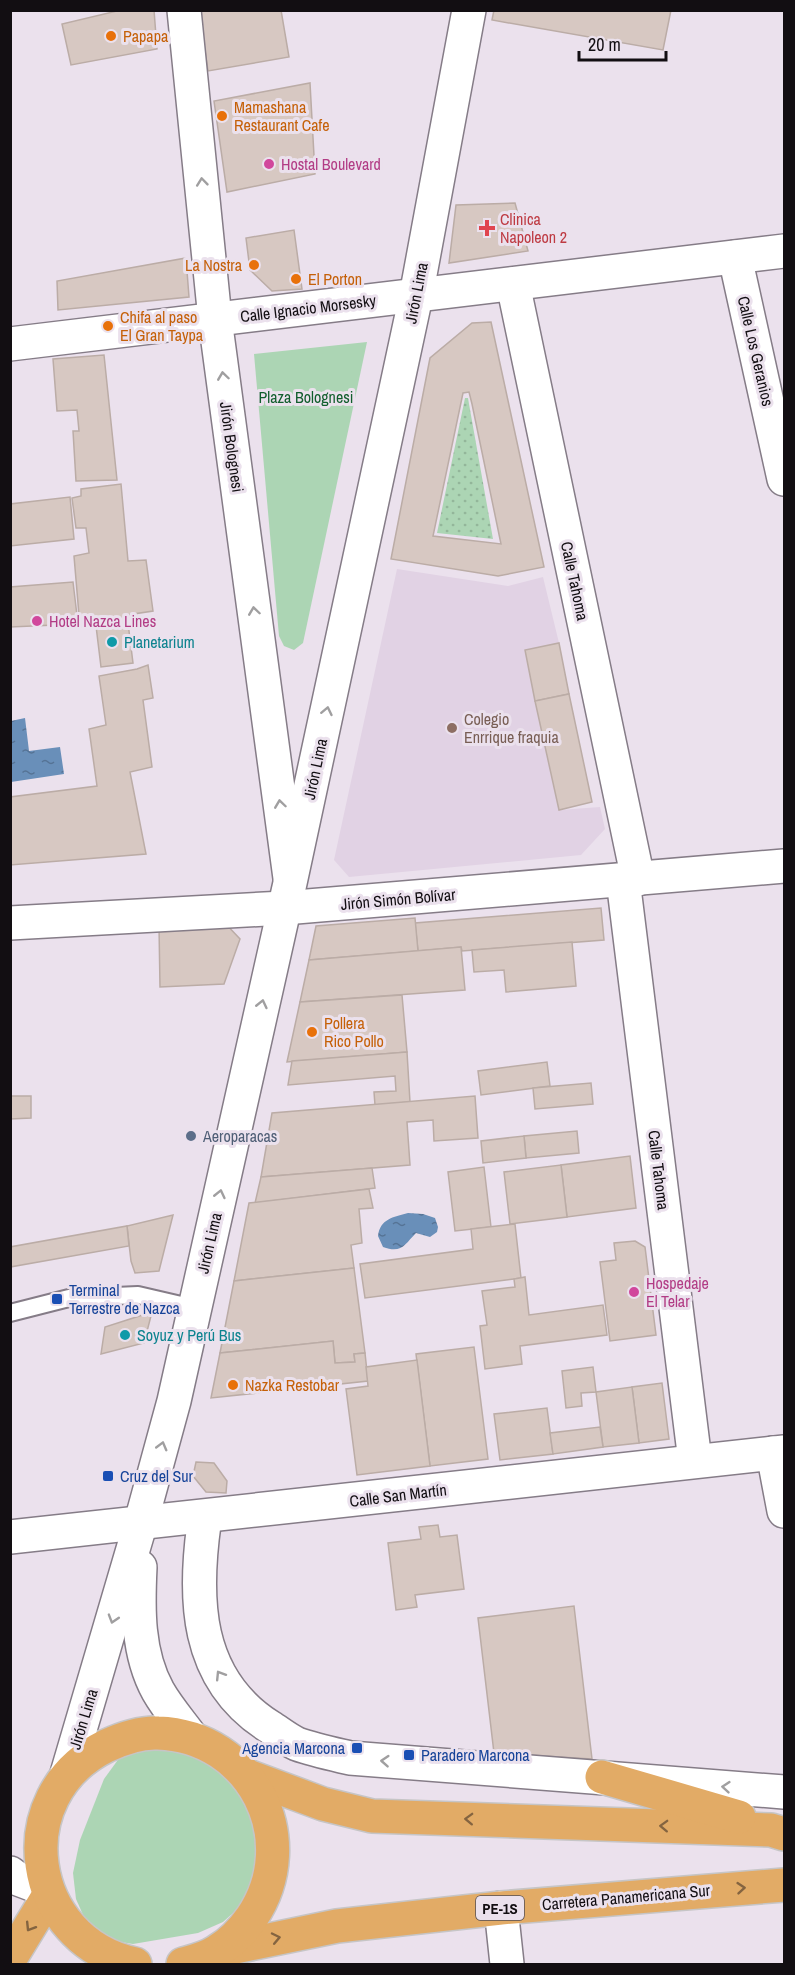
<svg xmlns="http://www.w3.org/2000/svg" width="795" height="1975" font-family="'Archivo Narrow',sans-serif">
	<defs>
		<pattern id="garden-dots" width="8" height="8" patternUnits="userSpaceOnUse" patternTransform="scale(1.5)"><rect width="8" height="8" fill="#acd5b4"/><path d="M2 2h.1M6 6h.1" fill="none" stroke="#93b69a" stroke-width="1.8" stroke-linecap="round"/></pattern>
		<pattern id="water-ripples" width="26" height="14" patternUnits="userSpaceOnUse" patternTransform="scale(1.5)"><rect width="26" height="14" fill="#698fb9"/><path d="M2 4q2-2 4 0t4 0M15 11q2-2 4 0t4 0" fill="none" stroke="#557395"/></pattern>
	</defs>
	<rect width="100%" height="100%" fill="#ebe1ed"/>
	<!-- built -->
	<path fill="#e1d2e4" d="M397,569L508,586L543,577L559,643L525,650L559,810L600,807L605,829L581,855L349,877L334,860Z"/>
	<!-- green -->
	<g fill="#acd5b4">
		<path d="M367,342L303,643L294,650L284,646L279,636L254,354Z"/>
		<path d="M135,1748L178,1750L207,1763L231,1778L251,1805L262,1860L242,1905L223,1922L198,1933L133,1944L115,1941L96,1930L84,1917L76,1899L73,1873L80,1840L104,1779L120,1757Z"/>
	</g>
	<!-- garden -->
	<path fill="url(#garden-dots)" d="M465,398H468L469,404L493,539L437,533Z"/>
	<!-- water -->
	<g fill="url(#water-ripples)">
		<path d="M25,718L29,751L60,747L64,774L11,782V721Z"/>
		<path d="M408,1213L423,1214L435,1218L438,1227L437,1232L430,1237L416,1233C405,1244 402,1254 383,1247L378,1236C380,1219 393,1217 408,1213Z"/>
	</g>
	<!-- building -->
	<g fill="#d7c8c2" stroke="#bbaca6" stroke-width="1.5" fill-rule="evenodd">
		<path d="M121,10H154L157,49L71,65L62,24Z"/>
		<path d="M199,10H281L289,57L208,71Z"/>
		<path d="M494,10H671L663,50L492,20Z"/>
		<path d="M310,83L315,174L227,192L214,101Z"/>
		<path d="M515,203L528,251L449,263L456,205Z"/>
		<path d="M294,230L302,289L272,291L250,270L246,238Z"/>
		<path d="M186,258L189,297L58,310L57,281Z"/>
		<path d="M491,322L544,567L498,576L391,559L430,358L472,323ZM469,392L472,404L501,544L433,536L463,393Z"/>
		<path d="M104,355L117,480L76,481L73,431H79L77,410L57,411L53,359Z"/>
		<path d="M121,484L128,561L146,560L153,611L127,615L133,663L101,667L96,626L80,627L74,556L89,553L86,528H76L72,498L81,496V489Z"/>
		<path d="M70,497L74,539L10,546V504Z"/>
		<path d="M73,582L78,624L10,627V587Z"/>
		<path d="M559,643L569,694L535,701L525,650Z"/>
		<path d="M148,665L153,698L143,700L152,767L130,772L146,854L10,865V797L97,786L89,729L106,725L99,676L137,669Z"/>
		<path d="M569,694L592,802L559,810L535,701Z"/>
		<path d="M601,908L604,940L462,951L461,947L418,951L415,923Z"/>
		<path d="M415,918L418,951L309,960L316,926Z"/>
		<path d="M223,921L240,939L224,984L160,987L159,926Z"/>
		<path d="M572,942L576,986L506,992L504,970L474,972L472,950Z"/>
		<path d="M461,947L465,990L300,1002L309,960Z"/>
		<path d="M402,995L407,1052L287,1062L300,1002Z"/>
		<path d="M407,1052L410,1102L375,1105L374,1092L396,1091L395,1076L288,1085L292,1061Z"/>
		<path d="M547,1062L550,1086L481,1095L478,1071Z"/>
		<path d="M591,1083L593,1104L535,1109L533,1088Z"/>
		<path d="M10,1096H31V1118L10,1119Z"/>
		<path d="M475,1096L478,1138L434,1141L433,1120L407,1122L410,1165L261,1177L272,1113Z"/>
		<path d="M577,1131L579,1153L526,1158L524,1136Z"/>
		<path d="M524,1136L526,1158L483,1163L481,1141Z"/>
		<path d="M630,1156L636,1208L567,1217L561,1165Z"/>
		<path d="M561,1165L567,1217L510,1224L504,1172Z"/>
		<path d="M484,1167L491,1227L455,1231L448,1172Z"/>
		<path d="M372,1168L375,1188L255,1203L261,1177Z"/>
		<path d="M369,1189L373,1208L359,1209L362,1243L351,1245L354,1268L234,1281L249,1203Z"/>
		<path d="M173,1215L159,1271L135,1273L131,1261L127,1226Z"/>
		<path d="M515,1224L521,1278L365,1298L360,1264L473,1249L471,1229Z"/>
		<path d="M127,1226L129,1246L10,1267V1247Z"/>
		<path d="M635,1241L645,1247L656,1335L610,1341L600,1262L616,1260L614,1243Z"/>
		<path d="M354,1268L365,1353L354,1354L355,1362L335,1363L333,1341L220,1353L234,1281Z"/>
		<path d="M525,1277L529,1315L603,1305L607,1335L520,1346L522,1364L485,1369L480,1326L487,1325L482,1291L515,1287L514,1279Z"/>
		<path d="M152,1312L144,1343L101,1354L105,1327Z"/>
		<path d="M333,1341L335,1363L355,1362L354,1354L365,1353L368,1381L211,1398L220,1353Z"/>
		<path d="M474,1347L488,1459L430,1466L416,1354Z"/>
		<path d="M417,1360L430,1466L357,1475L346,1389L368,1386L366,1367Z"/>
		<path d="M593,1367L596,1392L581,1393L582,1406L566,1408L562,1371Z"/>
		<path d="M662,1383L669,1439L639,1443L632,1387Z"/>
		<path d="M632,1387L639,1443L603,1447L596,1392Z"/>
		<path d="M547,1408L553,1454L500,1460L494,1414Z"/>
		<path d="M600,1427L603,1447L553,1454L550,1433Z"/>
		<path d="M196,1462L214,1463L227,1481L226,1493L206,1492L193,1476Z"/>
		<path d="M438,1525L440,1537L457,1535L464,1589L415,1595L417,1607L396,1610L388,1543L421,1539L419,1527Z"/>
		<path d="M574,1606L592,1759L494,1753L478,1618Z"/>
	</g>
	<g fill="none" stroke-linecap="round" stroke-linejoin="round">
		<!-- lane casing -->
		<g stroke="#857c87" stroke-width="20">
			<path id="lane" d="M10,1313L69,1298L138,1295L194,1308"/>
		</g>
		<!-- street casing -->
		<g stroke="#857c87" stroke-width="36">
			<g id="street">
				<path d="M184,10L215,319L290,878"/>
				<path d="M735,257L784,479"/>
				<path d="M513,284L638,879"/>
				<path d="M10,344L784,251"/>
				<path d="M623,880L695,1461"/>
				<path d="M10,923L284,908L784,866"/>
				<path d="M773,1453L784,1511"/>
				<path d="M205,1517C193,1597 194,1679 270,1727C278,1732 288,1740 297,1744C314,1750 333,1754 350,1758L784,1792"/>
				<path d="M10,1537L784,1452"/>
				<path d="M501,1908L507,1964"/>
			</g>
		</g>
		<!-- secondary casing -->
		<g stroke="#857c87" stroke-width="36">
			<g id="secondary">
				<path d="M140,1567C138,1608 137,1653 158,1691C167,1707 180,1722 191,1737"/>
				<path d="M66,1777L141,1522L174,1401L290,883L416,296L469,10"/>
				<path d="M10,1873L18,1879L47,1890"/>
			</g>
		</g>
		<!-- highway casing -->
		<g stroke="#c6c5c6" stroke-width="36">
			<g id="highway">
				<path d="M248,1776L323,1804L372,1816L771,1830L784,1834"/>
				<path d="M602,1777L739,1817"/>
				<path d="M221,1950L337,1926L501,1908L784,1885"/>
				<path d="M10,1959L49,1895"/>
				<path d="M135,1964C27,1941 5,1796 106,1746C121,1739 140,1732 158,1733C252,1736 304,1839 252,1917C243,1930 231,1943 217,1951C207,1958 194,1961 183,1964"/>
			</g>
		</g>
		<!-- lane -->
		<use href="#lane" stroke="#fff" stroke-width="16"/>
		<!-- street -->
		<use href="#street" stroke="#fff" stroke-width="33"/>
		<!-- secondary -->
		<use href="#secondary" stroke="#fff" stroke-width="33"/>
		<!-- highway -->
		<use href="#highway" stroke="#e2ab66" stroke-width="33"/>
	</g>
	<!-- one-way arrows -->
	<defs><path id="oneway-chevron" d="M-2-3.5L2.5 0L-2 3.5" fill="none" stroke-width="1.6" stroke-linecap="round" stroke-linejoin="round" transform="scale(1.5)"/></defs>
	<g stroke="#a09fa0">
		<use href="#oneway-chevron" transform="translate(202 182) rotate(-96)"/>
		<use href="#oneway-chevron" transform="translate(223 376) rotate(-98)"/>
		<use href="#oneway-chevron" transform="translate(254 611) rotate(-98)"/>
		<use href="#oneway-chevron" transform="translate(327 711) rotate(-78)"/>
		<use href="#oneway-chevron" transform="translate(280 804) rotate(-98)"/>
		<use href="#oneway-chevron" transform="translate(262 1004) rotate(-77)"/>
		<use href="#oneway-chevron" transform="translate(220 1194) rotate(-77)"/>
		<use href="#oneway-chevron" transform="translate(162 1446) rotate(-75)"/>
		<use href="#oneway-chevron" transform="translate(113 1619) rotate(107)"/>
		<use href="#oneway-chevron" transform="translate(220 1675) rotate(-122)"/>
		<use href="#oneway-chevron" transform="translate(385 1761) rotate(-176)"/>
		<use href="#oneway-chevron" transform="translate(726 1787) rotate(-175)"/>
	</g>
	<g stroke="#846440">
		<use href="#oneway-chevron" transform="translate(469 1819) rotate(-178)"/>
		<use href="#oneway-chevron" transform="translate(664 1826) rotate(-178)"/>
		<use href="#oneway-chevron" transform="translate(741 1888) rotate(-5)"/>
		<use href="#oneway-chevron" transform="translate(30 1927) rotate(122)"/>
		<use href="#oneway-chevron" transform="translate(276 1938) rotate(-12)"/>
	</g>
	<!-- markers -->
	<g fill="#e8710a" stroke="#ebe1ed" stroke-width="2">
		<circle cx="111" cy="36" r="6"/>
		<circle cx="222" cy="116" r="6"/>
		<circle cx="254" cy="265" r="6"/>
		<circle cx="296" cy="279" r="6"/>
		<circle cx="108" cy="326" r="6"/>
		<circle cx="312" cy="1032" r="6"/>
		<circle cx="233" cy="1385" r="6"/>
	</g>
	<g fill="#d1479c" stroke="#ebe1ed" stroke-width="2">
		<circle cx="269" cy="164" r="6"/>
		<circle cx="37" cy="621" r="6"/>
		<circle cx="634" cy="1292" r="6"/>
	</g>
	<path fill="#e0444e" stroke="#ebe1ed" stroke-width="2" d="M484 219h6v6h6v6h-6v6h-6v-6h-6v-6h6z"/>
	<g fill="#0f9aa8" stroke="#ebe1ed" stroke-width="2">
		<circle cx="112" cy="642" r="6"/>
		<circle cx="125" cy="1335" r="6"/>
	</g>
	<circle fill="#8d6e63" stroke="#ebe1ed" stroke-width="2" cx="452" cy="728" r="6"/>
	<circle fill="#5c6f8a" stroke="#ebe1ed" stroke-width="2" cx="191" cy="1136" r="6"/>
	<g fill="#1a4fb4" stroke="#ebe1ed" stroke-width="2">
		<rect x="51" y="1293" width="12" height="12" rx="3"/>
		<rect x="102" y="1470" width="12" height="12" rx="3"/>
		<rect x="351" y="1742" width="12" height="12" rx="3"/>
		<rect x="403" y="1749" width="12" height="12" rx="3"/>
	</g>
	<g text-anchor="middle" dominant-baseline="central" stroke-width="6" stroke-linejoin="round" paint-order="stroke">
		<!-- shield labels -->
		<rect fill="#ebe1ed" stroke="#534d54" stroke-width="1.5" x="476" y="1896" width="48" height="24" rx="4.5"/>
		<g font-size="15" font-weight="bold" fill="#120e12">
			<text x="500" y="1908">PE-1S</text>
		</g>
		<!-- food labels -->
		<g font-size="16" fill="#c56008" stroke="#ebe1ed" text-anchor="start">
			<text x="123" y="36">Papapa</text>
			<text x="234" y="107">Mamashana<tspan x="234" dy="18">Restaurant Cafe</tspan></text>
			<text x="242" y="265" text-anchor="end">La Nostra</text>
			<text x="308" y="279">El Porton</text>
			<text x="120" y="317">Chifa al paso<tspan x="120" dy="18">El Gran Taypa</tspan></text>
			<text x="324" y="1023">Pollera<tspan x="324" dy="18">Rico Pollo</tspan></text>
			<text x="245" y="1385">Nazka Restobar</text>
		</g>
		<!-- hotel labels -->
		<g font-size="16" fill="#b23c85" stroke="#ebe1ed" text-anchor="start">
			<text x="281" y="164">Hostal Boulevard</text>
			<text x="49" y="621">Hotel Nazca Lines</text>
			<text x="646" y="1283">Hospedaje<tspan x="646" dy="18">El Telar</tspan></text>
		</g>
		<!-- health labels -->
		<g font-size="16" fill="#be3a42" stroke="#ebe1ed" text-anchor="start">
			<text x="500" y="219">Clinica<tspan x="500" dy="18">Napoleon 2</tspan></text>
		</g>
		<!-- street labels -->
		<g font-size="16" fill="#120e12" stroke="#ebe1ed">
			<text transform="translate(416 293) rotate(-79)">Jirón Lima</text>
			<text transform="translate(308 308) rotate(-7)">Calle Ignacio Morsesky</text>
			<text transform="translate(756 351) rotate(77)">Calle Los Geranios</text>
			<text transform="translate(232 447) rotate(82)">Jirón Bolognesi</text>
			<text transform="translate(575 581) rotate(78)">Calle Tahoma</text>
			<text transform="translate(315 769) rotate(-78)">Jirón Lima</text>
			<text transform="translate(398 899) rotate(-5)">Jirón Simón Bolívar</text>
			<text transform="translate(659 1170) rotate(83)">Calle Tahoma</text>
			<text transform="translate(209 1243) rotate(-77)">Jirón Lima</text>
			<text transform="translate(398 1495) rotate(-7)">Calle San Martín</text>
			<text transform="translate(83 1719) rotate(-73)">Jirón Lima</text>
			<text transform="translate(626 1897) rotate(-5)">Carretera Panamericana Sur</text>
		</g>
		<!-- park labels -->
		<g font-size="16" fill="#115e2d" stroke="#ebe1ed">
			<text x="306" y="397">Plaza Bolognesi</text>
		</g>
		<!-- culture labels -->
		<g font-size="16" fill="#0d838f" stroke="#ebe1ed" text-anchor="start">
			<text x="124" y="642">Planetarium</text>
			<text x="137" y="1335">Soyuz y Perú Bus</text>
		</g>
		<!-- education labels -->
		<g font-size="16" fill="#785e54" stroke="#ebe1ed" text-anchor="start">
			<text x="464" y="719">Colegio<tspan x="464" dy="18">Enrrique fraquia</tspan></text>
		</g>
		<!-- service labels -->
		<g font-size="16" fill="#4e5e75" stroke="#ebe1ed" text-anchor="start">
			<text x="203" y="1136">Aeroparacas</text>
		</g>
		<!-- transit labels -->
		<g font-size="16" fill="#164399" stroke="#ebe1ed" text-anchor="start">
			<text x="69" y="1290">Terminal<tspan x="69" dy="18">Terrestre de Nazca</tspan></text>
			<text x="120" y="1476">Cruz del Sur</text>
			<text x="345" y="1748" text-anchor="end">Agencia Marcona</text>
			<text x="421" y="1755">Paradero Marcona</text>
		</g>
	</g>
	<!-- border -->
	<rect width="795" height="1975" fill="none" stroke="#120e12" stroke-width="24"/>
	<!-- scale -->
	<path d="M579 51v9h87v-9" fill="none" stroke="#120e12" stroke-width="3"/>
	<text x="588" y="51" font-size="18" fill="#120e12" stroke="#ebe1ed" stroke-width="4.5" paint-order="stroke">20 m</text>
</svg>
